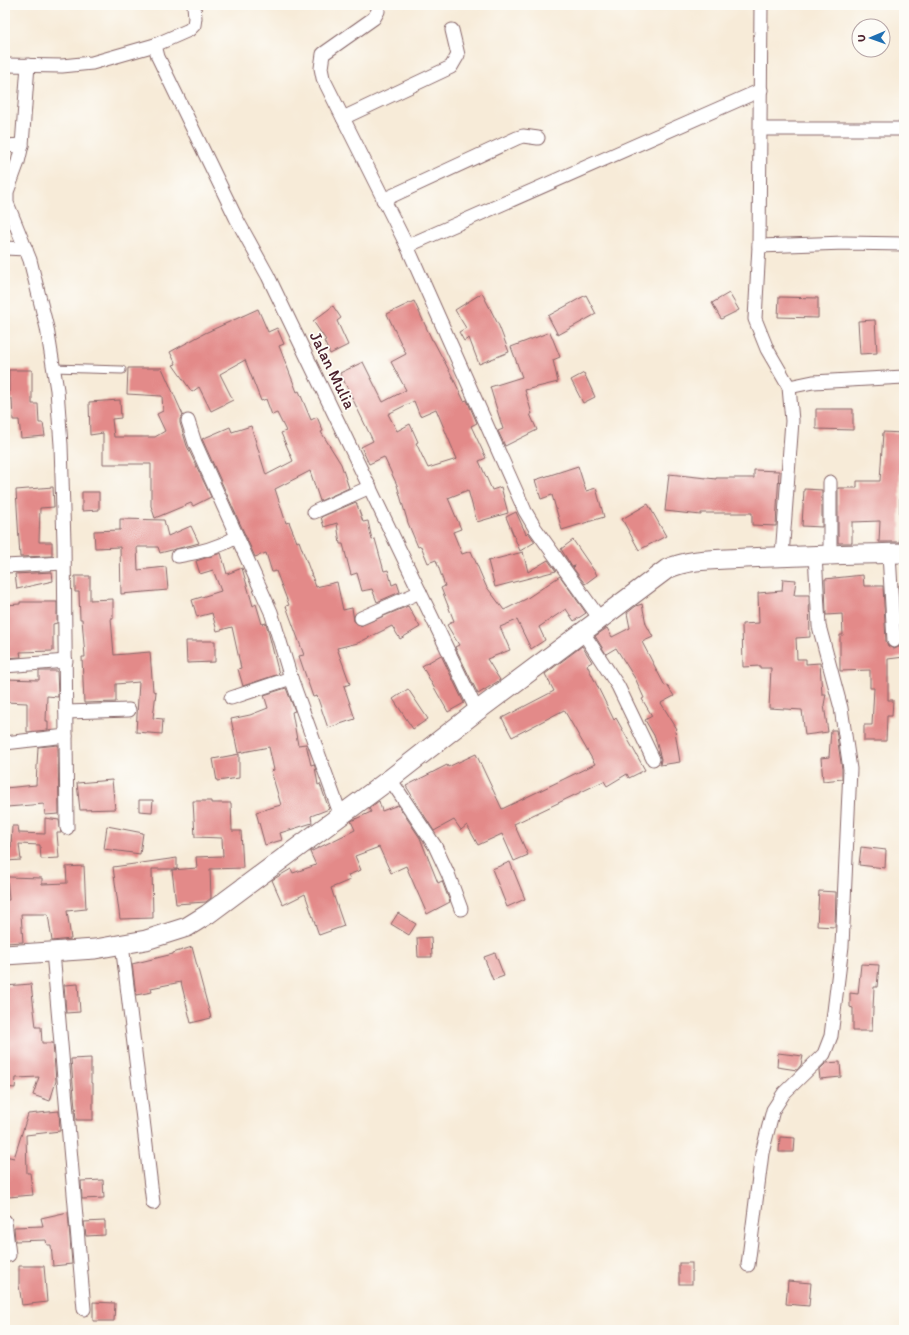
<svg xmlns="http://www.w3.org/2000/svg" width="909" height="1335" font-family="Itim,sans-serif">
	<rect width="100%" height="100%" fill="#fdfcf7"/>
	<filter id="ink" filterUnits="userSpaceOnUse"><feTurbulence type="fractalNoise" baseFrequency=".025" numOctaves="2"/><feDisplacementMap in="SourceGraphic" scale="8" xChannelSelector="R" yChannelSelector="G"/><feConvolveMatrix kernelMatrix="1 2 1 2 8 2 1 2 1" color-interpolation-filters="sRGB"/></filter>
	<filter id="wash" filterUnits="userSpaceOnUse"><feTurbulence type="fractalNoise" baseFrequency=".012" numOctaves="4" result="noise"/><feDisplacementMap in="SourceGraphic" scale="16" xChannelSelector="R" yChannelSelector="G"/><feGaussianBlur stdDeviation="0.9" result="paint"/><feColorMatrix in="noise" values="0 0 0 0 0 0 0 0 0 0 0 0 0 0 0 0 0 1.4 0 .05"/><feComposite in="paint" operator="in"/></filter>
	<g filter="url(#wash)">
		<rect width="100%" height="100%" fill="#f7ebd8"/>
		<g id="blocks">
			<!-- building -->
			<g fill="#e38a89" fill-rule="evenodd">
				<path d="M482,293L499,326L509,352L479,364L469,338L464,341L459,332L466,328L455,310Z"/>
				<path d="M729,293L739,310L721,319L712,303Z"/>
				<path d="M586,295L596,314L558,335L548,316Z"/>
				<path d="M779,297L818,298V318L778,317Z"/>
				<path d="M414,301L432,340H433L451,374L464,401L467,400L477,423L471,426L486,458L479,461L492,490L501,487L508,513L477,522L468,490L448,498L461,529L453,532L462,554L471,551L486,586L504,610L526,599L560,576L586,613L574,621L566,609L539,627L545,640L531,649L517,620L500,627L510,650L487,659L500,680L478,694L455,647L459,645L447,625L454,621L441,588L445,586L436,560L428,563L421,546L418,547L408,523L397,485L384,457L369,464L361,447L373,441L340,373L363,362L383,402L406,390L391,362L406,354L387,314ZM414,401L420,416L436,409L457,459L428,468L416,443L418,442L410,424L397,431L388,414Z"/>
				<path d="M333,306L341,318L337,321L348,345L330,354L324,341L326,340L313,321Z"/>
				<path d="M258,309L268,332L277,328L284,344L279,346L297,392L299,391L311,420L317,417L323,431L321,432L341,464L349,488L320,501L310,471L275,489L286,523L289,522L297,542L299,541L316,587L337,582L343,610L352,608L354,621L360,626L408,606L420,627L400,639L392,626L358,643L337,648L350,684L344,686L355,719L328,728L317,696L313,697L299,656L304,655L286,606L289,605L276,571L272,572L266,553L255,557L202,439L230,427L232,432L251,426L266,475L293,461L281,433L286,431L277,413L272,415L266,399L261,401L245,360L220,374L233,400L211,411L199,387L192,392L173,365L176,364L170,352L205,333Z"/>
				<path d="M875,320L877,353L860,354L858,321Z"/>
				<path d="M550,332L560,357L553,360L558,382L525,390L532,414H530L537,430L505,446L498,431L503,429L490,387L522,377L511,347Z"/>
				<path d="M128,368H162L183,415L180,419V423L187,446L211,497L193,506L191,503L155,518L151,506V464H103V433L90,435L89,402L120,400L121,418L112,419L114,437H155L165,431L157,414L163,411L162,396L127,394Z"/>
				<path d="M9,370H32V404H38L39,423H43L45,436L21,438L19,420H13L12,399H9Z"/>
				<path d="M584,373L595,397L583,403L571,380Z"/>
				<path d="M816,409H853V430L816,429Z"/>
				<path d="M883,432L903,433L900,467V542H879L880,521L852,522V543H838V488H857V481H880Z"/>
				<path d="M578,466L586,491L596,488L604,517L562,530L552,495L541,499L535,480Z"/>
				<path d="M754,470L779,471L776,526L752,525V513H701V515L665,511L669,474L716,479V478H754Z"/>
				<path d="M53,487L54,507L40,508L39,542H52V556L20,557L16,490Z"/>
				<path d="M804,489L822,490V527L802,526Z"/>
				<path d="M82,492H99V510L82,511Z"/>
				<path d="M356,502L363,522L368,521L372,540L375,539L384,571L388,570L392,585L397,583L400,592L377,602L372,589L362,591L357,573L351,575L343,544H340L337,523L324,527L321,517Z"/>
				<path d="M648,504L666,536L639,550L622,519Z"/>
				<path d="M516,512L526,534L528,532L535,542L520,551L506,517Z"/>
				<path d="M120,519L164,520L168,536L191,526L199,543L160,553L158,547H137L138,570L166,567L168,590L121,594L120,547L95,548L94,531L120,530Z"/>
				<path d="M573,540L597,575L585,584L573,568L575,566L572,567L561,549Z"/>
				<path d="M523,552L528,572L548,560L556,571L495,587L488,561Z"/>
				<path d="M221,553L227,574L242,568L253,606L256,604L262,624L266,623L279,674L243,686L238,669L241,668L232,627L217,631L212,613L197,617L192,600L221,591L213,570L200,574L196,561Z"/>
				<path d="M52,572L53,581L17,589L15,574Z"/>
				<path d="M863,575L864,586H883L886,641L888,646L894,649L899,647L902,641L899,585H904V657L888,659V700H893L892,716H887L886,741H864V725H872L874,688H870V670L840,671V635H843L842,614L826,615L825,579Z"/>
				<path d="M75,576H90V600L113,599V618H111L114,655L150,652L153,691L156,692L153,718L163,719L162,734L136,732L139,682L116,684V702L84,703L82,657H85L82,619H80L79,592H75Z"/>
				<path d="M783,579L796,580L794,595H809L810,637L796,638L797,659H806V664L820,663L822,694H826L824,705L828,732L805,735L802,710L769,708L771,668H760V666L743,667L742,624L759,623L758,593L782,591Z"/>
				<path d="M20,602H57V623L53,624V651L20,652L21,657L5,658V605L20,604Z"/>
				<path d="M642,604L646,624L653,637L642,642L665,686L667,685L674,696L661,703L677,729L675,731L680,762L660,765L661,759L655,737L645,720L652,716L642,699L644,698L636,680L616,648L606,654L595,636L607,628L612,637L630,628L627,613L636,606Z"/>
				<path d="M186,641H215V662L187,663Z"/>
				<path d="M582,646L592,662L587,665L614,720L616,718L645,770L629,778L627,774L607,786L604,781L514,824L528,855L514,861L502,834L478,845L467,825L461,830L454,820L434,831L406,786L447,765L448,767L476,754L502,809L595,764L564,710L512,737L502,718L554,691L545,674Z"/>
				<path d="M441,655L464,703L448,712L422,666Z"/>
				<path d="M39,671H57L58,697L47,696L46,721H48V730L27,732V703L5,702V679L39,680Z"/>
				<path d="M286,688L295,711L292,712L298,745L306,744L311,765L314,764L315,767L318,785L320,784L329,809L311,816L312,823L280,833L282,840L265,845L256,812L281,805L271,771L274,770L269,747L238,753L231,719L250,715L268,708L264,695Z"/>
				<path d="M408,689L428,719L413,729L393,699Z"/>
				<path d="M831,730H836L842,769V779L823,781L821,758L829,757Z"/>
				<path d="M58,745L59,814L45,815L44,804L7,807L5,788L36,785L38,747Z"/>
				<path d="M239,754V778L217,781L213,759Z"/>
				<path d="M112,780L115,809L80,810L77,783Z"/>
				<path d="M139,800H153L152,812L139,811Z"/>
				<path d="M193,801H211V803H231L232,831H241L243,868L210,869L211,898L206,902L176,904L172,870L197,868L196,857L223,856L222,838L195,837Z"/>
				<path d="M379,801L382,811L398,805L420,838L438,883L442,881L450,902L427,914L406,866L391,873L379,847L355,856L361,870L348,875L350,880L331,888L344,926L319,935L305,894L283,905L272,880L291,869L293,873L316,865L310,852L355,830L351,821L371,812L369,808Z"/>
				<path d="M45,818L59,820L61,833H57L59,858L41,859L40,845L19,844L21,860L6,861L5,849L11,848L12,826H18L19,833L45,834Z"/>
				<path d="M107,826L143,833L140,854L104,849Z"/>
				<path d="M861,847L886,850L885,868L859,865Z"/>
				<path d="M177,858V869H152L153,918L120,919L113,867Z"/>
				<path d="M510,862L525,899L507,907L492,869Z"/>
				<path d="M84,866L86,909L67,911L71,939L52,941L48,914H21L23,942L5,943V900H9L7,877L42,878V884L67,883L66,867Z"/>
				<path d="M819,891L836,892L835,927L817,926Z"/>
				<path d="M398,913L416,924L409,935L391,924Z"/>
				<path d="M431,937L432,957H418L417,938Z"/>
				<path d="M192,947L211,1018L191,1023L181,982L151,988L152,992L136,995L132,964L173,954V953Z"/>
				<path d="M495,953L504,976L493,980L484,957Z"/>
				<path d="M861,964L879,965L877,987H874L872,1031H853V1008L850,1007V993L858,994Z"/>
				<path d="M31,984L36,1027H41L42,1043H53L56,1081L50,1101L33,1095L39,1077L16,1078L15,1088L5,1087V986Z"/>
				<path d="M78,984L80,1012L66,1013L64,985Z"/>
				<path d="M778,1053L803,1056L801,1065L797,1070L777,1067Z"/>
				<path d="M91,1058V1083H93V1120H76L75,1109H77L75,1108L71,1059Z"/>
				<path d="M840,1062L841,1077L820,1079L819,1070L826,1063Z"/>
				<path d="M59,1111L60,1131L26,1135L27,1173H30L33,1195L8,1197L5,1156L14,1158L28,1114Z"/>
				<path d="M780,1137L795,1138L794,1152H779Z"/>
				<path d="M103,1180L104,1198L82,1199L81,1181Z"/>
				<path d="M68,1212L72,1264L53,1266L51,1245H47L46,1240L15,1241L14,1227L43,1226L41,1218Z"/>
				<path d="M105,1221V1235L86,1236L84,1222Z"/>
				<rect x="679" y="1263" width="13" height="21"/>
				<path d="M19,1266H44L47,1302L22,1305L19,1285Z"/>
				<path d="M788,1281L811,1283L809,1306L786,1304Z"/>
				<path d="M93,1302L115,1303L114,1321H93Z"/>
			</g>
		</g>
	</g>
	<g filter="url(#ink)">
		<use href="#blocks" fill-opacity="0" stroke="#876668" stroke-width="1"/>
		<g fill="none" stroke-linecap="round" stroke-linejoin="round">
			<!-- lane casing -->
			<g stroke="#876668" stroke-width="9">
				<path id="lane" d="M53,368L122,370"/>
			</g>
			<!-- street casing -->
			<g stroke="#876668" stroke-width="15">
				<g id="street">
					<path d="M378,5V11L374,18L323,54L321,68L323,78L407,246L525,511L535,528L600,619"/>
					<path d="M761,5L759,246L755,319L767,349L789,387L792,421L782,556"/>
					<path d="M155,45L158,57L236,218L268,276L477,711"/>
					<path d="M5,65L62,66L92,63L155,45L189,30L194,25L195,18L194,5"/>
					<path d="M343,118L451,67L458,55L452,30"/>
					<path d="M761,129H904"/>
					<path d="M5,146L22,145"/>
					<path d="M383,200L517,138L523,136L538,138"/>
					<path d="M407,246L761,90"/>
					<path d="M759,246L845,243L904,244"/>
					<path d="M5,248L26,249"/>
					<path d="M789,387L813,382L904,377"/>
					<path d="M188,421L195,443L271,612L291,678L341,816"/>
					<path d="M314,512L370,487"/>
					<path d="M889,554L894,641"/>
					<path d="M830,555V482"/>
					<path d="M178,556C199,553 219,547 237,537"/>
					<path d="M5,566L64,563"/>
					<path d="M361,618L420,592"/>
					<path d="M582,631L618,686L653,759"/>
					<path d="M5,666L66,661"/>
					<path d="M231,698L291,678"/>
					<path d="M66,712L129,710"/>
					<path d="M66,736L67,828"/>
					<path d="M5,743L66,736L64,543L61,445L57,390L47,328L30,260L7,203V192L18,162L22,145L28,65"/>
					<path d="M390,779L435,846L448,874L461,909"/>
					<path d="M122,944L153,1203"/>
					<path d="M53,952L84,1309"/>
					<path d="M5,1221L9,1255"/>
					<path d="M748,1265L762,1153L773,1110L784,1093L824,1054L831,1036L842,946L850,769L841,708L819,626L815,555"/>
				</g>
			</g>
			<!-- secondary casing -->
			<g stroke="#876668" stroke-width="21">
				<path id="secondary" d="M5,955L95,949L146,940L187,927L208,914L390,779L477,711L667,569C691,558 719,560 745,558C798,556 851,554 904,553"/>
			</g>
			<!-- lane -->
			<use href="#lane" stroke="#fff" stroke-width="7"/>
			<!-- street -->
			<use href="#street" stroke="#fff" stroke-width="13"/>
			<!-- secondary -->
			<use href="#secondary" stroke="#fff" stroke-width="19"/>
		</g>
	</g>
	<g text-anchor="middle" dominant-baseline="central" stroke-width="3.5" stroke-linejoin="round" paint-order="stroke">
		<!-- street labels -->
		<g font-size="17" fill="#4a1f2b" stroke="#fdfcf7">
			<text transform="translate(333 370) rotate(64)">Jalan Mulia</text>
		</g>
	</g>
	<!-- margin -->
	<rect width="909" height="1335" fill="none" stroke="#fdfcf7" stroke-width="20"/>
	<!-- north arrow -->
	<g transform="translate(871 38) rotate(268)"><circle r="19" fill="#fdfcf7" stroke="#b5a4a5"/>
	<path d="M0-3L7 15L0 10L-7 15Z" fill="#1f6fb2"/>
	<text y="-6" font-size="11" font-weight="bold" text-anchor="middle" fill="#4a1f2b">U</text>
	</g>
</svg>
